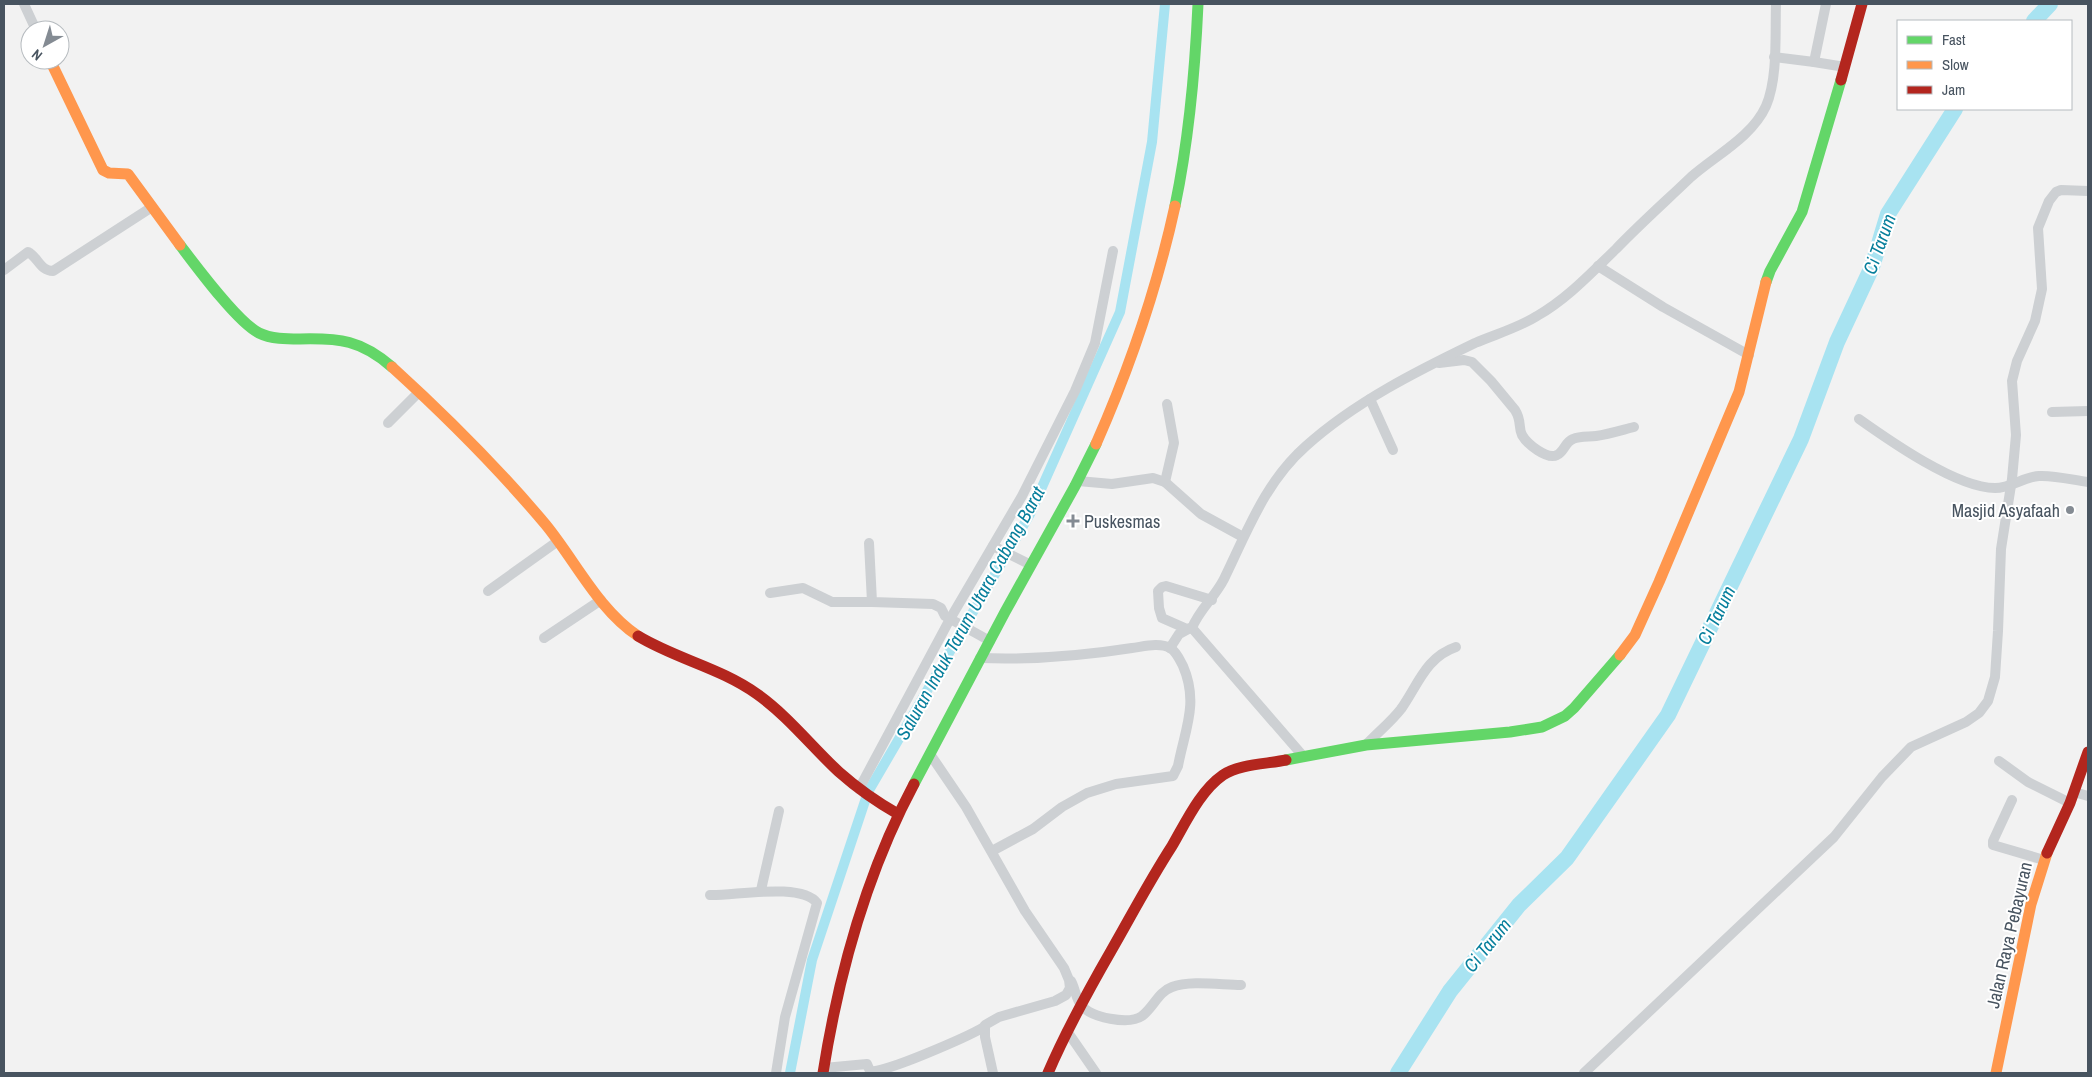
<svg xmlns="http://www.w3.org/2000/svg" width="2092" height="1077" font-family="'Archivo Narrow',sans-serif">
	<rect width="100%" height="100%" fill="#f2f2f2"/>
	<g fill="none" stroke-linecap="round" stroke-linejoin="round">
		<!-- canal -->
		<path stroke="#a8e3f1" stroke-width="10" d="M790,1073L812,960L868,792L1030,514L1120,312L1152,142L1165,4"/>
		<!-- river -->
		<g stroke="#a8e3f1" stroke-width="16">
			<path d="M2034,21L2050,4"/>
			<path d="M1398,1073L1450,991L1519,905L1567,858L1668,715L1801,439L1837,342L1872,267L1888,214L1955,109"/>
		</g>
		<!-- street -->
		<g stroke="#cdd0d3" stroke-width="10">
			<path d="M24,4L36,30"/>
			<path d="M1774,57L1814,62L1826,4"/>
			<path d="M1814,62L1845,67"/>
			<path d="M1598,266L1663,307L1749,355"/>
			<path d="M4,270L28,252C38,257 40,271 53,271L152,207"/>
			<path d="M1439,363L1464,360L1472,362L1491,381L1515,410C1522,421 1518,427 1522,435C1527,444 1547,460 1557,455C1564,452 1565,442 1573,439C1580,436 1589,437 1596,436C1609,434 1622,430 1634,427"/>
			<path d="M1370,399L1393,450"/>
			<path d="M2052,412L2088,411"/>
			<path d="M1859,419C1890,441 1957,488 1995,488C2011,488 2023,477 2039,476C2054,475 2073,480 2088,482"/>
			<path d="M388,423L418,393"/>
			<path d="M1078,481L1112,484L1153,478L1165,482L1201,514L1243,537"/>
			<path d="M1165,482L1174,443L1167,404"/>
			<path d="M869,543L872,602L933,604L941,608L945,616L990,641"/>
			<path d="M993,546L1031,565"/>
			<path d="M488,591L558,541"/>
			<path d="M770,593L803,588L832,602H872"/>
			<path d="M1187,629L1162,618L1159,608L1158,591L1162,587L1166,586L1212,600"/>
			<path d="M544,638L601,600"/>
			<path d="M1170,648L1179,634L1190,628"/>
			<path d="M980,658C1031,660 1081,656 1132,648C1142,647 1159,642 1170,648C1176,651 1180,660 1183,666C1199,703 1185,729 1178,766L1173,776L1116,784L1087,793L1062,807L1033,829L992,851"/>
			<path d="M1366,745C1377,733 1391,722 1401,709C1418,685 1426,657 1456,647"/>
			<path d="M930,754L966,807L1025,911L1064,968L1069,980L1070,988L1066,995L1055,1001L999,1017L985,1025V1037L993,1073"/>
			<path d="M1303,756L1192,628C1199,610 1215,597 1224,579C1247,532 1265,482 1306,446C1355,402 1417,371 1475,343C1496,334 1518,328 1537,316C1567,299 1591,273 1616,249C1640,224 1666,201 1691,177C1716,155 1752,137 1766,106C1778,78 1775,35 1776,4"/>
			<path d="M1999,761L2028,782L2070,803"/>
			<path d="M859,789L950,619L1022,496L1075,391L1095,343L1113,251"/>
			<path d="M2074,792L2088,796"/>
			<path d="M2012,800L1993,841V845L2044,860"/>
			<path d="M761,890L779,811"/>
			<path d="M710,895C734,896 801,882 817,903L785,1017L776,1073"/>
			<path d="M1071,981C1075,988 1076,999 1081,1005C1091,1018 1129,1025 1142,1016C1154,1007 1158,992 1172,987C1190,980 1222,985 1241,985"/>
			<path d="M1067,1031L1096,1073"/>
			<path d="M824,1068L867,1064L870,1071C881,1075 969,1036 984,1027"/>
			<path d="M1584,1073L1834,837L1882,777L1911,747L1966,722L1979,713L1988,701L1995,677L1998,631L2001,549L2012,479L2016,435L2012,381L2017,361L2035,321L2042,289L2038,228L2049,201L2056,192L2061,190L2088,191"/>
		</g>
		<!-- fast -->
		<g stroke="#63d668" stroke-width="11">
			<path d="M1175,206C1189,139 1195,72 1198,4"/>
			<path d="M180,245C196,266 237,322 259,333C271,339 287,339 300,339C340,338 361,340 392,367"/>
			<path d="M1766,282L1770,271L1802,212L1841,80"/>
			<path d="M1286,760L1366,745L1510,732L1542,727L1565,716L1574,708L1620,655"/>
			<path d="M914,784L1005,612L1075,486L1096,444"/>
		</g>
		<!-- slow -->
		<g stroke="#ff974d" stroke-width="11">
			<path d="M50,60L103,170L109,173L128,174L180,245"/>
			<path d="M392,367C447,417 499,469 546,525C576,562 598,609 638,636"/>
			<path d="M1096,444C1130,367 1157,288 1175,206"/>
			<path d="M1620,655L1635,635L1659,582L1739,392L1766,282"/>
			<path d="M1996,1073L2031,904L2047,853"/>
		</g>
		<!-- jam -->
		<g stroke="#b3261e" stroke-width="11">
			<path d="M1841,80L1862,4"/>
			<path d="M638,636C676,659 721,668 757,694C788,716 812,747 839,772C857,788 877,802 898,814"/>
			<path d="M2047,853L2070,803L2088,752"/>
			<path d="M823,1073C839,972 866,874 914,784"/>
			<path d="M1048,1073C1066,1031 1088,991 1111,951C1131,916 1150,880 1172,846C1186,822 1200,791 1223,775C1239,764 1267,764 1286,760"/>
		</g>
	</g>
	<!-- markers -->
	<g fill="#848b93" stroke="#fff" stroke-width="2">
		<circle cx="2070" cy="510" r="5"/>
		<path d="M1070.5 513.5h5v5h5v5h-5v5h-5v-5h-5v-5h5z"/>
	</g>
	<g text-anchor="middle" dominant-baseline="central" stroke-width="4" stroke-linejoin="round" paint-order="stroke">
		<!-- poi labels -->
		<g font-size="18" fill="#485460" stroke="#fff" text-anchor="end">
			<text x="2060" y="510">Masjid Asyafaah</text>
			<text x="1084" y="521" text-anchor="start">Puskesmas</text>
		</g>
		<!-- street labels -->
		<g font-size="18" fill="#485460" stroke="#fff">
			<text transform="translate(2009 935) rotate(-77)">Jalan Raya Pebayuran</text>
		</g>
		<!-- water labels -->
		<g font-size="19" font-style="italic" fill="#077f9c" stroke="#fff">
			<text transform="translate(1879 244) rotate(-70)">Ci Tarum</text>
			<text transform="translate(970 613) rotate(-61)">Saluran Induk Tarum Utara Cabang Barat</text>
			<text transform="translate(1716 615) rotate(-64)">Ci Tarum</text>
			<text transform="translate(1487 945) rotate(-51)">Ci Tarum</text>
		</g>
	</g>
	<!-- border -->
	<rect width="2092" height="1077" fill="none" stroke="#485460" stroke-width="10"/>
	<!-- legend -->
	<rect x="1897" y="20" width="175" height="90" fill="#ffffff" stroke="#b6bbbf"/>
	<rect x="1907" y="36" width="25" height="8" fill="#63d668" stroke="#b6bbbf"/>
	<text x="1942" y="45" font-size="15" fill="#485460">Fast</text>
	<rect x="1907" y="61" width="25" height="8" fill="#ff974d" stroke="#b6bbbf"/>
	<text x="1942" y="70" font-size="15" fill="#485460">Slow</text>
	<rect x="1907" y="86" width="25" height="8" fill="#b3261e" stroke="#b6bbbf"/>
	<text x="1942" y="95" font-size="15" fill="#485460">Jam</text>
	<!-- north arrow -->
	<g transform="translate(45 45) rotate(219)"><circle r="24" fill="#ffffff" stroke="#b6bbbf"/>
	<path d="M0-4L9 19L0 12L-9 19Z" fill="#848b93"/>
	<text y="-8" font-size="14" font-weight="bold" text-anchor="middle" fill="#485460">N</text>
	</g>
</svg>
